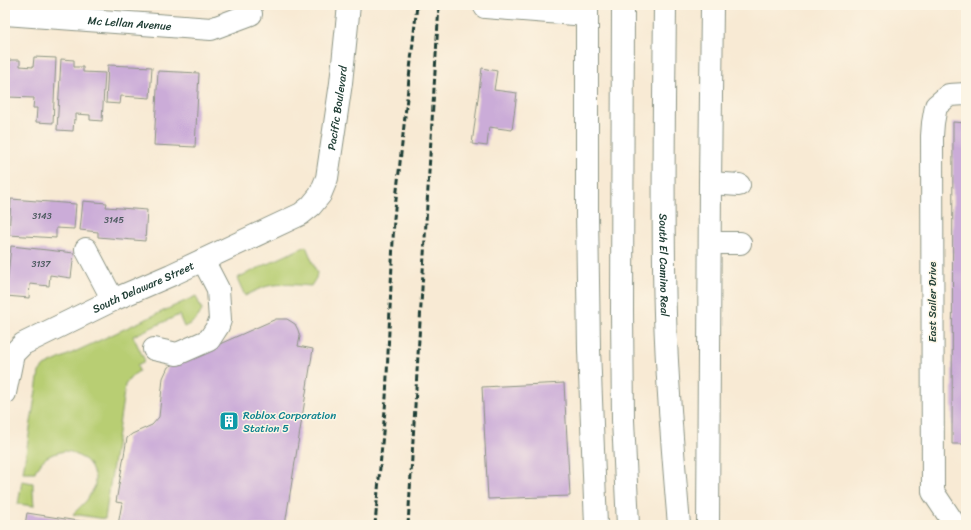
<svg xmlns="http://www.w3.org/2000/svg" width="971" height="530" font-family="Sriracha,sans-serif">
	<rect width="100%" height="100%" fill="#fcf5e5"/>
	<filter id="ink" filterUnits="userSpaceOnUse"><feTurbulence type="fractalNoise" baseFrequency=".025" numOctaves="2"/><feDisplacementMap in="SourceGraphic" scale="8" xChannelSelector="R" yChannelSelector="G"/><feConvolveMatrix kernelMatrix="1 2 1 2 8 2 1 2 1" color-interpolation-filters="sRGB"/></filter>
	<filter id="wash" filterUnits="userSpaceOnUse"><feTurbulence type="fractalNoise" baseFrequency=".012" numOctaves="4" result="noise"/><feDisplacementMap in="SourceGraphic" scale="16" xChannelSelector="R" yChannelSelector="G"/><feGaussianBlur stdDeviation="0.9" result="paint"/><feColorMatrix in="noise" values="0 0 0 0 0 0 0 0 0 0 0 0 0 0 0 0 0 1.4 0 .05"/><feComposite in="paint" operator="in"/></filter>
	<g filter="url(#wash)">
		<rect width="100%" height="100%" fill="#f8ead4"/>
		<!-- green -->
		<g fill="#b8ce73" stroke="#6c8654">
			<path d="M306,246L317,273L316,278L311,286C297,285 282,283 268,286C260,288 252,292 245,296L237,278Z"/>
			<path d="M196,296L202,310C197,320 194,322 184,327L179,315L133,336L145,361L137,365L139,371L132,376L125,385L105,519L73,514L87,500L95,486V477L90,465L86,460L71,452L64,451L53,454L47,457L42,461L39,467L36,469L35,472H23L39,372L44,366Z"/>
			<path d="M22,481L33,483V492L34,506L18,504Z"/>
		</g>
		<g id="blocks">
			<!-- building -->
			<g fill="#cbacd8">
				<path d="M34,57L56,58L53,123L36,122L37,108H33L34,98L8,97L10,60H20V66L33,67Z"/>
				<path d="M61,59L74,60V67H83V72L105,73L102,121L90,120V115L76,114V120L74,119L73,131L57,130Z"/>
				<path d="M108,65L152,67L150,98L121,96L120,104L106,103Z"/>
				<path d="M482,68L497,71L494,90L517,93L512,130L489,127L487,146L472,144Z"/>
				<path d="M158,71L199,73L195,147L154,145Z"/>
				<path d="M953,122L966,123V444H952Z"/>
				<path d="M11,199L76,204L74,229L56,228V238L9,235Z"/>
				<path d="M83,201L107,203L106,207L147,210L145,241L98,237V232L80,230Z"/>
				<path d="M11,246L74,253L71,278L50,275L49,286L30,284L29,298L6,296Z"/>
				<path d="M276,319H287L295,324L298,330L300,337L298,346L313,349L285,525H118L122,503L116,502L127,438L132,434L152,425L159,417L163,378L168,367Z"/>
				<path d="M564,383L570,496L488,499L482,387Z"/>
				<path d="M27,513L97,524V525H25Z"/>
			</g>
		</g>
	</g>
	<g filter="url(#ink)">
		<use href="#blocks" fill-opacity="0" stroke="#8c9484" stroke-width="1"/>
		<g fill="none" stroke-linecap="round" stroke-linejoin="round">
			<!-- minor casing -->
			<g stroke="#8c9484" stroke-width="24">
				<g id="minor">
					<path d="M485,7L587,15"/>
					<path id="s1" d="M5,14L211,29L251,14"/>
					<path d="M710,183L739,185"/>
					<path d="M710,243H740"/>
					<path d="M86,249L113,300"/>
					<path d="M154,349L177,354L209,340L218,326L220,320L218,289L203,260"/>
					<path id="s2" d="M5,393L13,354L23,344L113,300L171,275L301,214L311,206L320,195L327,178L341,83L349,5"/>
					<path d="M955,525L933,492L932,136L933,123L936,106L949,95L966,94"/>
				</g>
			</g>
			<!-- major casing -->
			<g stroke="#8c9484" stroke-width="24">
				<g id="major">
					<path d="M587,5V213L589,349L596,525"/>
					<path d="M623,5L622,312L623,420L628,525"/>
					<path id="s3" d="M665,5C664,108 662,211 665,314C667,384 673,455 679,525"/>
					<path d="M708,525L710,183L712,5"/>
				</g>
			</g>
			<!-- minor -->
			<use href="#minor" stroke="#fff" stroke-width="22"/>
			<!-- major -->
			<use href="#major" stroke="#fff" stroke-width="22"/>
			<!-- rail -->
			<g stroke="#1f3d34" stroke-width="3" stroke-dasharray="6 3" stroke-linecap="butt">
				<path d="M375,525L386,398L394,218L417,5"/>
				<path d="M408,525L418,355L439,5"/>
			</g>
		</g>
	</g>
	<!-- icons -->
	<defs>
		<g id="building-square" transform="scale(1)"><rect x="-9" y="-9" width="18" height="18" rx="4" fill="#0f9aa8" stroke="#fcf5e5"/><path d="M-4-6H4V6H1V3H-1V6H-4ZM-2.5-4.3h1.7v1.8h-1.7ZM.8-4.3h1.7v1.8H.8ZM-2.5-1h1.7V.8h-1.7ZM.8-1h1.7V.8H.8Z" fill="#fff"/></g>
	</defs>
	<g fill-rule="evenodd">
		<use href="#building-square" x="229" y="421"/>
	</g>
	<g text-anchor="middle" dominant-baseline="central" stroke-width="3" stroke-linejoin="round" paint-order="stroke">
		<!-- number labels -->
		<g font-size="9" fill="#4a595d">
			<text x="42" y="216">3143</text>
			<text x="114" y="220">3145</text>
			<text x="41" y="264">3137</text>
		</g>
		<!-- street labels -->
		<g font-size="11" fill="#1f3d34" stroke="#fcf5e5">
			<text stroke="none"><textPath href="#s1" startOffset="125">Mc Lellan Avenue</textPath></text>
			<text stroke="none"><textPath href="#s2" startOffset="477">Pacific Boulevard</textPath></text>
			<text stroke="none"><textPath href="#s3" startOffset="260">South El Camino Real</textPath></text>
			<text stroke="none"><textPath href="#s2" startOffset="187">South Delaware Street</textPath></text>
			<text transform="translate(932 302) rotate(-90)">East Sailer Drive</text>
		</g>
		<!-- culture labels -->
		<g font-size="11" fill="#0d838f" stroke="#fcf5e5" text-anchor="start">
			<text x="243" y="415">Roblox Corporation<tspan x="243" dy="13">Station 5</tspan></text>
		</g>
	</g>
	<!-- margin -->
	<rect width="971" height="530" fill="none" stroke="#fcf5e5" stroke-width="20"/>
</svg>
